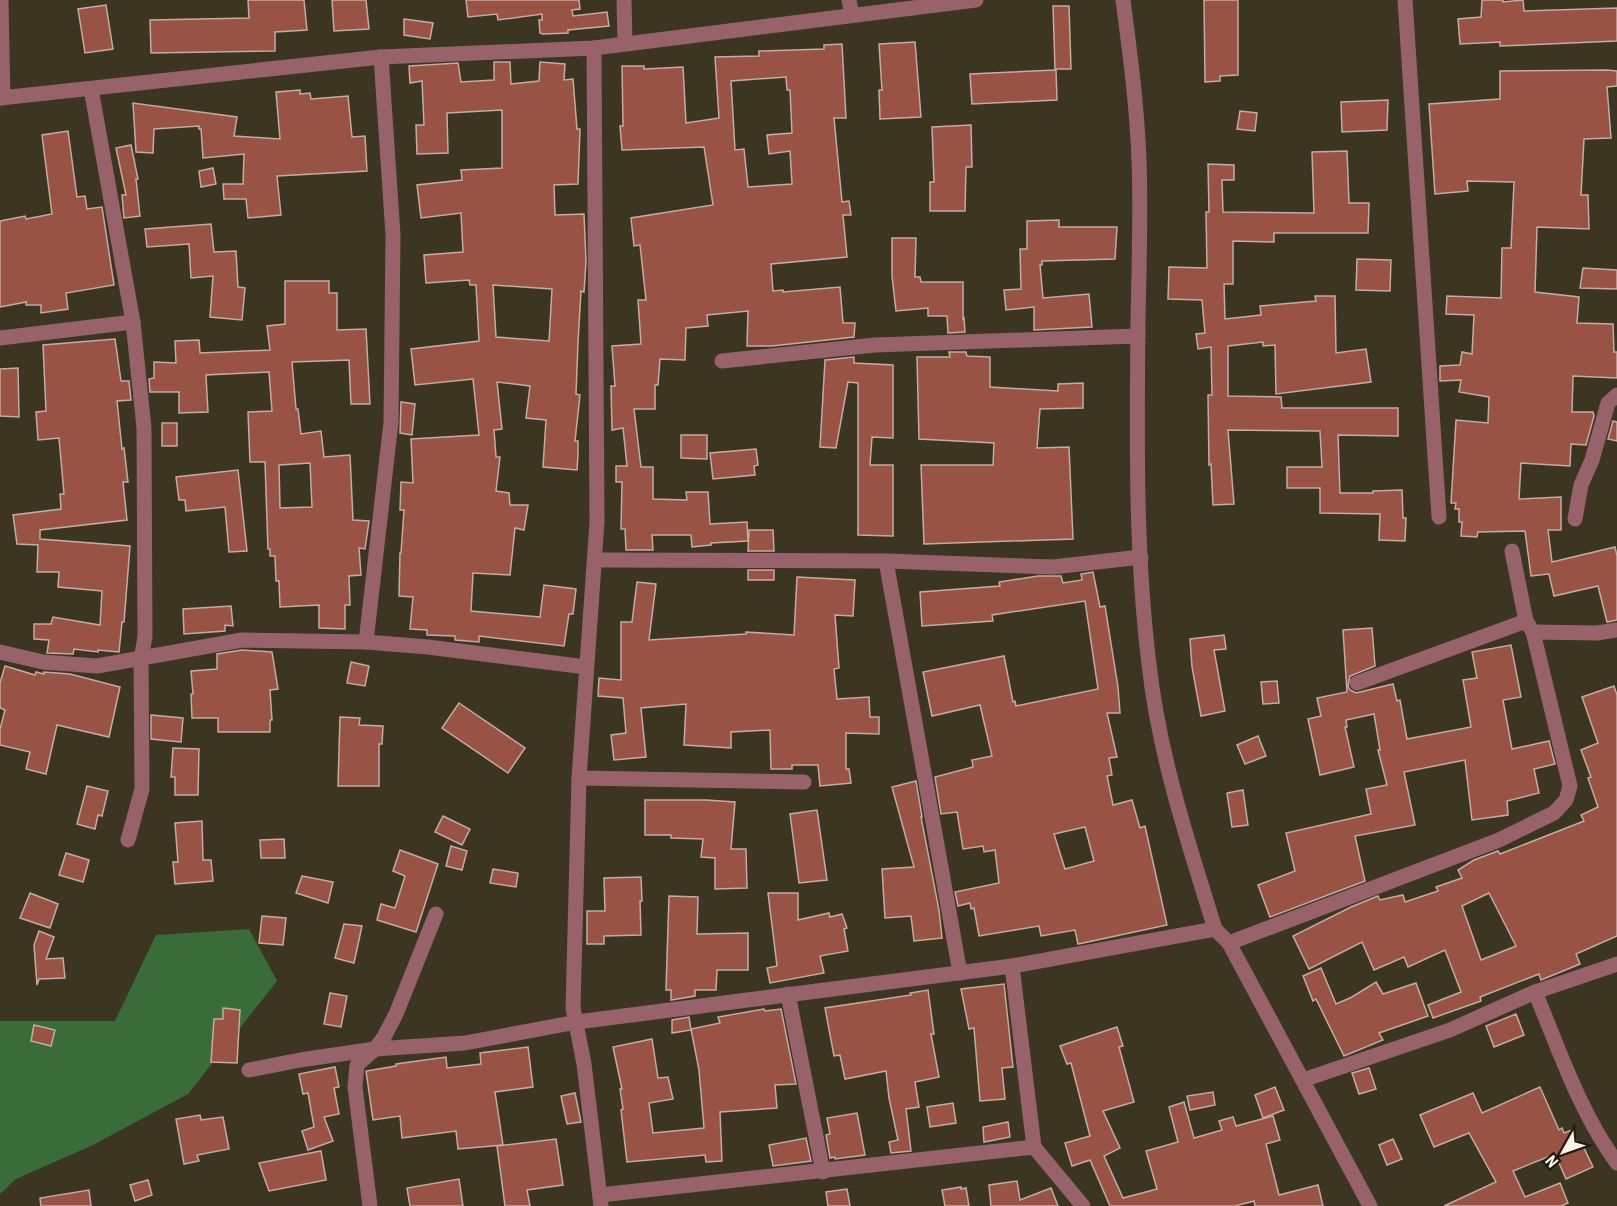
<svg xmlns="http://www.w3.org/2000/svg" width="1617" height="1206" font-family="'Roboto Condensed',sans-serif">
	<rect width="100%" height="100%" fill="#3b3522"/>
	<!-- forest -->
	<path fill="#3a6c3a" d="M249,929L277,981L188,1094L93,1145L16,1179L0,1194V1021H115L156,935Z"/>
	<!-- building -->
	<g fill="#985344" stroke="#c5aba4" stroke-width="1.5" fill-rule="evenodd">
		<path d="M248,0H304L307,30L275,32V51L151,53L150,20L249,18Z"/>
		<path d="M332,0H366L369,29L334,31Z"/>
		<path d="M466,0H579L580,9L572,10L573,16L607,12L609,26L568,30V33L543,34L540,33L539,20H542V14L498,20L497,14L468,17Z"/>
		<path d="M1204,0H1238V75L1220,76V81L1205,82Z"/>
		<path d="M1482,0H1503V2L1523,0L1524,11L1617,8V41L1500,46V42L1460,44L1458,19L1481,17Z"/>
		<path d="M106,5L113,49L85,53L78,9Z"/>
		<path d="M1053,6H1069L1071,69H1055Z"/>
		<path d="M404,19L433,23L430,39L404,35Z"/>
		<path d="M915,42L921,117L880,119L879,90H882L879,44Z"/>
		<path d="M842,44L846,118H834L842,202L849,201L851,215H843L847,257L771,264L773,291L783,290V292L840,287L843,323H855L854,337L772,346H747L748,311L707,315L708,326L686,328L685,360L660,359L658,385H655V409H634L641,467H653V499L687,500L686,492H708L710,524L747,522L748,541L711,543V545L692,547L691,535H652L653,550H626L625,529H621L622,482H616V466H627L623,428L612,430L611,386H615L612,346L641,344L638,300H646L640,245L634,246L631,218L713,205L704,147L622,150L620,126H623L622,66H644V69L683,67L686,123L719,118L715,57L759,56V51L824,49V45ZM786,77L787,90H790L792,133L767,135L769,154L790,151L792,184L748,187L744,149L735,150L731,81Z"/>
		<path d="M494,62H510L511,84L539,81L540,62L565,64L564,80L573,79L577,129H580L578,184L554,185L555,215L584,214L586,261L584,292L581,291L578,343L576,394L580,395L575,441H578V454L577,470L543,467L546,420L526,418L530,386L497,382L502,429L494,430L496,457H500L496,491L509,493L510,505H528L524,530L515,528L510,575L473,573L471,611L540,617L544,585L576,589L573,614H569L564,646L479,636V642L455,640V636L427,635V630L410,629L413,597L399,596L400,553H401L404,510H400L401,482L413,483L411,439L479,435L473,379L415,385L411,349L479,341L476,285H470L469,280L426,283L424,255L463,252L461,213L421,218L417,185L462,180L461,170L502,168V110L447,113L448,153L417,154L416,125H424L422,81L410,83L409,66L458,63L461,82L494,80ZM493,285L552,289L549,341L496,337Z"/>
		<path d="M1056,70L1057,100L972,104L970,74Z"/>
		<path d="M1607,70L1617,71V86L1607,87L1611,138L1584,139L1581,195H1588L1589,229L1537,227L1535,292L1579,297L1577,323L1613,324L1614,352H1617V378L1573,376L1572,412H1593L1594,416L1586,445L1571,444L1570,466L1521,463L1519,499L1561,497V530H1548L1552,562L1615,547L1617,556V620L1607,622L1598,586L1554,596L1549,574L1531,576L1525,531L1478,532L1477,537L1461,536L1462,522H1459V509H1455L1456,503H1451L1456,420L1488,423L1489,397L1459,392L1461,380L1440,381V366L1460,365L1462,352L1472,354L1474,315L1446,314L1447,296L1501,298L1502,248H1511L1514,182L1467,181L1468,191L1435,194L1429,104L1500,99V71Z"/>
		<path d="M300,90V94L310,93L311,99L348,96L352,137L365,136L367,171L277,176L281,215L248,218L246,199H224L223,184H243L244,154L203,158L201,129H199V126L154,129L153,153L136,152L133,103L237,117L234,136L280,139L276,92Z"/>
		<path d="M1388,100L1387,130L1342,132L1341,102Z"/>
		<path d="M1240,111L1257,113L1255,131L1237,129Z"/>
		<path d="M971,125L972,167H966L965,211H930V182H934L932,127Z"/>
		<path d="M68,131L77,197L85,196L87,209L102,207L114,285L66,293L68,309L41,313V305H26V302L0,307V221L25,216L26,219L52,214L42,135Z"/>
		<path d="M131,145L138,179H136L140,216L124,218L122,195H126L116,148Z"/>
		<path d="M1347,151L1349,203H1369L1368,233H1274V242L1233,241V284H1224L1225,319L1261,315L1260,306L1316,301L1315,296H1335L1336,353L1366,349L1371,382L1276,394L1275,345L1263,346V342L1228,346V396L1281,397L1282,408H1398V436L1338,435L1340,493H1373V491L1402,490L1403,518H1406L1405,541L1379,540L1380,514L1320,513V488H1287V467H1322L1320,431L1228,430L1234,504L1213,505L1211,464L1209,465L1208,395H1212L1211,347L1198,349L1196,334L1205,333L1202,300L1168,299L1169,267L1207,268L1206,212H1209L1208,164L1234,165V180H1222L1223,212L1314,213L1312,152Z"/>
		<path d="M213,168L216,184L201,187L199,171Z"/>
		<path d="M1059,220V227H1117L1115,259L1042,261V265H1040L1043,298L1089,294L1092,327L1034,330V307L1006,310L1004,290L1021,289L1020,249H1027V221Z"/>
		<path d="M211,224L214,252L236,251L238,287L245,288L242,320L210,317L213,276L191,278L189,244L147,247L145,229Z"/>
		<path d="M892,238H916L915,277H920L921,282H963V319L964,318L965,332L948,333L947,316H928V308L896,311L892,276Z"/>
		<path d="M1357,259L1391,260L1390,291L1356,290Z"/>
		<path d="M1583,268L1617,270V289L1580,288Z"/>
		<path d="M285,281H329V293H337V330L366,329L370,404H351L349,360L292,362L296,409H298L301,434L321,431L324,457L350,455L353,520L369,521L365,549L359,548L361,575L349,576L350,605H345V629L319,628V605L280,607L279,581H276L275,556H270V549H268L265,462H250L248,412L272,411L269,372L206,375L208,412L179,413V392H150L149,379L154,378V362L176,363L175,341L199,340L200,353L270,350L267,326L285,324ZM310,463L312,507L280,508L279,465Z"/>
		<path d="M115,339L121,381H129L131,400L117,401L122,449L124,448L128,482H123L127,520L40,530V539L130,546L124,622H122L119,652L98,650V652L74,649L73,654L47,653L49,640L34,639V624H51L53,617L100,625L102,591L58,587L59,572H37L38,545L17,544L13,515L61,509L60,494H64L59,438L38,440L36,412L46,411L43,345Z"/>
		<path d="M949,352H966L967,356L990,357V387L1058,391V384L1083,383V408L1040,409L1037,448L1069,447L1073,539L924,544L921,465H993L994,443L919,439L917,357H950Z"/>
		<path d="M854,357V363L893,365V438L872,437L870,465H893V536L858,535V383L848,382L836,448L820,447L825,360Z"/>
		<path d="M18,368L19,417L0,416V369Z"/>
		<path d="M401,402L415,404L412,435L400,433Z"/>
		<path d="M1613,421L1617,422V441L1608,439Z"/>
		<rect x="162" y="423" width="15" height="23"/>
		<path d="M681,435H707V459L681,458Z"/>
		<path d="M756,449L758,465L754,466L755,475L713,479L710,453Z"/>
		<path d="M238,470L247,551L229,552L225,507L186,511L185,500H179L176,477Z"/>
		<path d="M749,530H773L774,551H748Z"/>
		<rect x="748" y="570" width="26" height="10"/>
		<path d="M1093,572L1100,607L1105,606L1118,687L1120,713H1107L1117,757L1109,758L1112,775L1107,776L1113,805L1132,800L1140,828L1145,826L1167,925L1078,944L1075,930L1041,936L1039,926L979,936L974,908L971,909L970,903L958,906L955,892L999,883L995,850L984,852L983,846L963,849L957,812L941,814L935,777L973,767L972,760L992,756L980,705L932,716L923,672L1004,656L1013,702L1015,701L1016,706L1098,689L1085,601L992,615L993,621L922,626L920,592L1000,586L999,582L1038,576H1061L1063,583L1082,580L1081,574ZM1085,827L1094,861L1065,869L1054,834Z"/>
		<path d="M797,577L855,580L853,616L835,615L839,668L834,669L837,699L869,697L870,717H879V734L846,733V769H849L851,783L820,786L818,765H792V769H771L770,730L731,732V748L684,745L686,704L641,708L646,757L614,760L611,735L626,733L623,698L598,696L599,678L621,680V622H632L637,582L656,584L649,640L746,634V632L794,635Z"/>
		<path d="M231,606L233,626L225,625V631L184,634L183,609Z"/>
		<path d="M1372,628L1375,666L1350,676L1348,686L1350,690L1356,693L1393,684L1397,701L1400,700L1407,739L1471,727L1463,680L1477,678L1472,652L1511,645L1521,697L1503,700L1512,749L1549,741L1555,764L1534,769L1539,793L1507,801L1508,815L1472,820L1465,760L1404,772L1415,825L1355,836L1365,881L1270,917L1258,885L1295,871L1286,833L1371,814L1366,789L1387,785L1378,750H1380L1374,714L1346,720L1347,727H1345L1354,767L1320,775L1308,719L1321,716L1317,698L1347,692L1343,630Z"/>
		<path d="M1224,635L1226,649L1214,650L1225,711L1201,716L1192,667L1190,639Z"/>
		<path d="M242,650L272,652L278,689L270,690L272,720H270V732H218V718H192L191,694H193L191,671L217,669V654Z"/>
		<path d="M351,662L369,666L365,686L347,683Z"/>
		<path d="M5,666L35,675L36,672L44,674V672L70,674L120,687L109,737L57,725L46,774L26,769L30,752L0,745V729L5,710L0,708V683Z"/>
		<path d="M1277,681L1279,703L1263,704L1261,682Z"/>
		<path d="M1614,686L1617,695V936L1576,954L1580,964L1541,980L1539,974L1480,997L1481,1001L1433,1018L1428,1005L1461,992L1445,950L1408,967L1404,957L1374,970L1362,942L1309,969L1293,936L1351,907L1378,896L1380,900L1403,895L1405,902L1438,891L1436,887L1462,878L1458,870L1474,860L1498,851L1500,854L1584,821L1581,815L1598,807L1588,778L1591,777L1581,750L1598,743L1582,697ZM1489,893L1516,946L1481,960L1462,906Z"/>
		<path d="M459,703L525,748L508,773L442,728Z"/>
		<path d="M151,715L183,718L181,742L151,739Z"/>
		<path d="M340,717L360,718L359,725L383,726L382,744H379V786H338Z"/>
		<path d="M1258,736L1266,756L1245,764L1237,745Z"/>
		<path d="M173,748L199,749L198,795H175V777H171Z"/>
		<path d="M916,781L922,817H921L939,910L942,938L914,941L911,916L885,918L882,869L914,867L892,787Z"/>
		<path d="M87,786L108,791L102,816L98,815L95,829L77,824Z"/>
		<path d="M1243,790L1248,825L1232,827L1227,793Z"/>
		<path d="M645,800H706L735,802L731,849H746L747,888L715,889V858L701,857L703,839L671,838V835H645Z"/>
		<path d="M817,810L827,880L799,883L790,814Z"/>
		<path d="M443,816L470,829L462,845L435,832Z"/>
		<path d="M202,821L203,860H211L213,881L175,884L173,862H178L175,823Z"/>
		<path d="M284,839L285,858H261L260,840Z"/>
		<path d="M451,846L467,851L462,870L446,866Z"/>
		<path d="M400,850L438,864L416,932L377,920L381,904L395,908L405,876L393,871Z"/>
		<path d="M66,853L89,860L83,882L59,875Z"/>
		<path d="M493,869L518,873L516,887L490,883Z"/>
		<path d="M302,876L333,882L328,903L296,893Z"/>
		<path d="M641,877L642,901H640L641,935L604,936V944H587V911H605L604,878Z"/>
		<path d="M30,893L58,904L50,928L20,918Z"/>
		<path d="M768,893H798V920L829,913L830,917L842,914L847,928L844,929L848,951L820,956L824,973L770,983L767,968L777,966Z"/>
		<path d="M669,896L698,897L697,934L748,933V970H717L716,990H695V996L671,1000V990H666Z"/>
		<path d="M262,916L286,918L283,945L259,943Z"/>
		<path d="M344,924L362,926L354,963L335,958Z"/>
		<path d="M39,931L54,937L46,959L63,958L65,978L39,979L37,985L34,945Z"/>
		<path d="M1321,968L1336,1004L1352,997L1376,982L1383,994L1416,983L1428,1016L1379,1033L1383,1040L1344,1056L1316,999L1313,1001L1303,976Z"/>
		<path d="M1004,984L1013,1067L1002,1068L1005,1099L980,1101L974,1028L969,1029L961,989Z"/>
		<path d="M928,990L934,1034H931L939,1077L915,1082L919,1107L906,1109L911,1151L891,1153L889,1142L898,1140L889,1098L886,1071L845,1079L840,1055L834,1056L825,1008L911,995L910,993Z"/>
		<path d="M330,993L347,996L341,1027L324,1024Z"/>
		<path d="M223,1008L240,1010L237,1063L211,1062L214,1019H223Z"/>
		<path d="M764,1009L765,1011L781,1009L796,1084L775,1085L777,1108L720,1112L722,1161L706,1162L705,1155L627,1162L621,1110L623,1109L620,1089H622L613,1047L652,1039L658,1078L668,1077L673,1099L649,1103L653,1133L704,1128L699,1070L691,1029L720,1023L718,1017Z"/>
		<path d="M1516,1014L1524,1035L1494,1047L1486,1026Z"/>
		<path d="M689,1017L691,1030L672,1033V1020Z"/>
		<path d="M34,1025L55,1030L51,1046L31,1041Z"/>
		<path d="M1117,1027L1123,1046L1119,1047L1134,1102L1103,1111L1120,1148L1104,1156L1123,1198L1157,1189L1146,1151L1178,1142L1169,1107L1184,1102L1194,1138L1222,1130L1219,1121L1233,1117L1236,1126L1273,1116L1280,1140L1266,1144L1279,1195L1318,1185L1323,1206H1255L1254,1201L1235,1206H1110L1090,1160L1072,1166L1065,1143L1090,1136L1071,1063L1067,1064L1060,1046Z"/>
		<path d="M528,1047L533,1087L495,1092L503,1145L458,1149L456,1131L402,1138L400,1116L373,1120L366,1071L396,1066V1064L446,1057L447,1068L481,1064L480,1053Z"/>
		<path d="M335,1067L339,1087L334,1088L339,1114L324,1117L333,1141L308,1150L302,1131L314,1127L308,1093L303,1094L299,1074Z"/>
		<path d="M1369,1068L1376,1089L1359,1094L1352,1073Z"/>
		<path d="M1275,1087L1284,1110L1263,1118L1255,1095Z"/>
		<path d="M1540,1087L1559,1130L1562,1128L1564,1133L1572,1130L1579,1148L1583,1146L1593,1167L1566,1179L1555,1154L1513,1171L1525,1197L1560,1183L1568,1203L1561,1206H1444L1496,1182L1469,1133L1434,1147L1420,1115L1473,1093L1482,1113Z"/>
		<path d="M1213,1092L1215,1105L1190,1110L1187,1096Z"/>
		<path d="M575,1093L581,1122L567,1124L561,1096Z"/>
		<path d="M953,1103L956,1123L930,1127L927,1107Z"/>
		<path d="M857,1113L865,1155L835,1159V1157L830,1158L826,1135L830,1134L827,1118Z"/>
		<path d="M200,1115L201,1120L223,1117L229,1149L197,1155L199,1161L184,1164L176,1119Z"/>
		<path d="M1008,1122L1010,1137L984,1142L983,1127Z"/>
		<path d="M806,1138L811,1161L773,1166L769,1145Z"/>
		<path d="M556,1139L563,1185L527,1190L530,1206H505L497,1146Z"/>
		<path d="M1393,1139L1402,1159L1387,1165L1379,1145Z"/>
		<path d="M321,1151L326,1180L269,1191L259,1163Z"/>
		<path d="M459,1179L463,1206H410L407,1188Z"/>
		<path d="M148,1180L152,1195L135,1201L130,1185Z"/>
		<path d="M1017,1181L1020,1200L1051,1188L1058,1206H991L989,1185Z"/>
		<path d="M961,1187V1189L966,1188L969,1206H945L942,1190Z"/>
		<path d="M847,1189L850,1206H828L826,1192Z"/>
		<path d="M89,1190L91,1206H41L40,1198Z"/>
	</g>
	<g fill="none" stroke-linecap="round" stroke-linejoin="round">
		<!-- minor -->
		<g stroke="#97626a" stroke-width="15">
			<path d="M1,0L3,98"/>
			<path d="M624,0L625,43"/>
			<path d="M849,0L852,15"/>
			<path d="M1123,0C1130,53 1137,106 1139,160C1141,213 1139,267 1138,320C1137,434 1135,550 1149,664C1159,755 1188,842 1215,929L1229,943L1370,1206"/>
			<path d="M1405,0L1439,517"/>
			<path d="M594,48L597,522L579,778L573,1008L584,1064L601,1206"/>
			<path d="M91,89L133,322L144,428L145,637L141,659L142,789L128,840"/>
			<path d="M0,98L381,57L594,48L976,0"/>
			<path d="M0,338L133,322"/>
			<path d="M722,361L875,345L1138,336"/>
			<path d="M1575,519L1581,485L1592,460L1608,403L1617,395"/>
			<path d="M596,560L886,561L1053,567L1141,557"/>
			<path d="M886,561L960,973"/>
			<path d="M1533,632L1597,633L1617,630"/>
			<path d="M366,642L391,422L393,235L381,57"/>
			<path d="M0,652L43,662L97,666L242,640L366,642L428,647L586,667"/>
			<path d="M1357,683L1526,621"/>
			<path d="M579,778L804,782"/>
			<path d="M1229,943L1499,840L1554,813L1566,800L1570,786L1533,632L1526,621L1512,551"/>
			<path d="M1012,966L1034,1147L1083,1206"/>
			<path d="M1535,992C1559,1049 1580,1113 1617,1163"/>
			<path d="M788,994L823,1172"/>
			<path d="M249,1070L300,1060L375,1049L465,1043L577,1022L1012,966L1215,929"/>
			<path d="M1303,1080L1450,1030L1535,992L1617,964"/>
			<path d="M600,1195L1034,1147"/>
			<path d="M370,1206L355,1087L357,1065L375,1049L384,1037L396,1014L436,914"/>
		</g>
	</g>
	<!-- north arrow -->
	<g transform="translate(1563 1152) rotate(230)" stroke="#1f1c14" stroke-width="4.5" paint-order="stroke">
	<path d="M0-4.5L10 22L0 15L-10 22Z" fill="#f8f4e8"/>
	<text y="-9" font-size="16" font-weight="bold" text-anchor="middle" fill="#f8f4e8">N</text>
	</g>
</svg>
